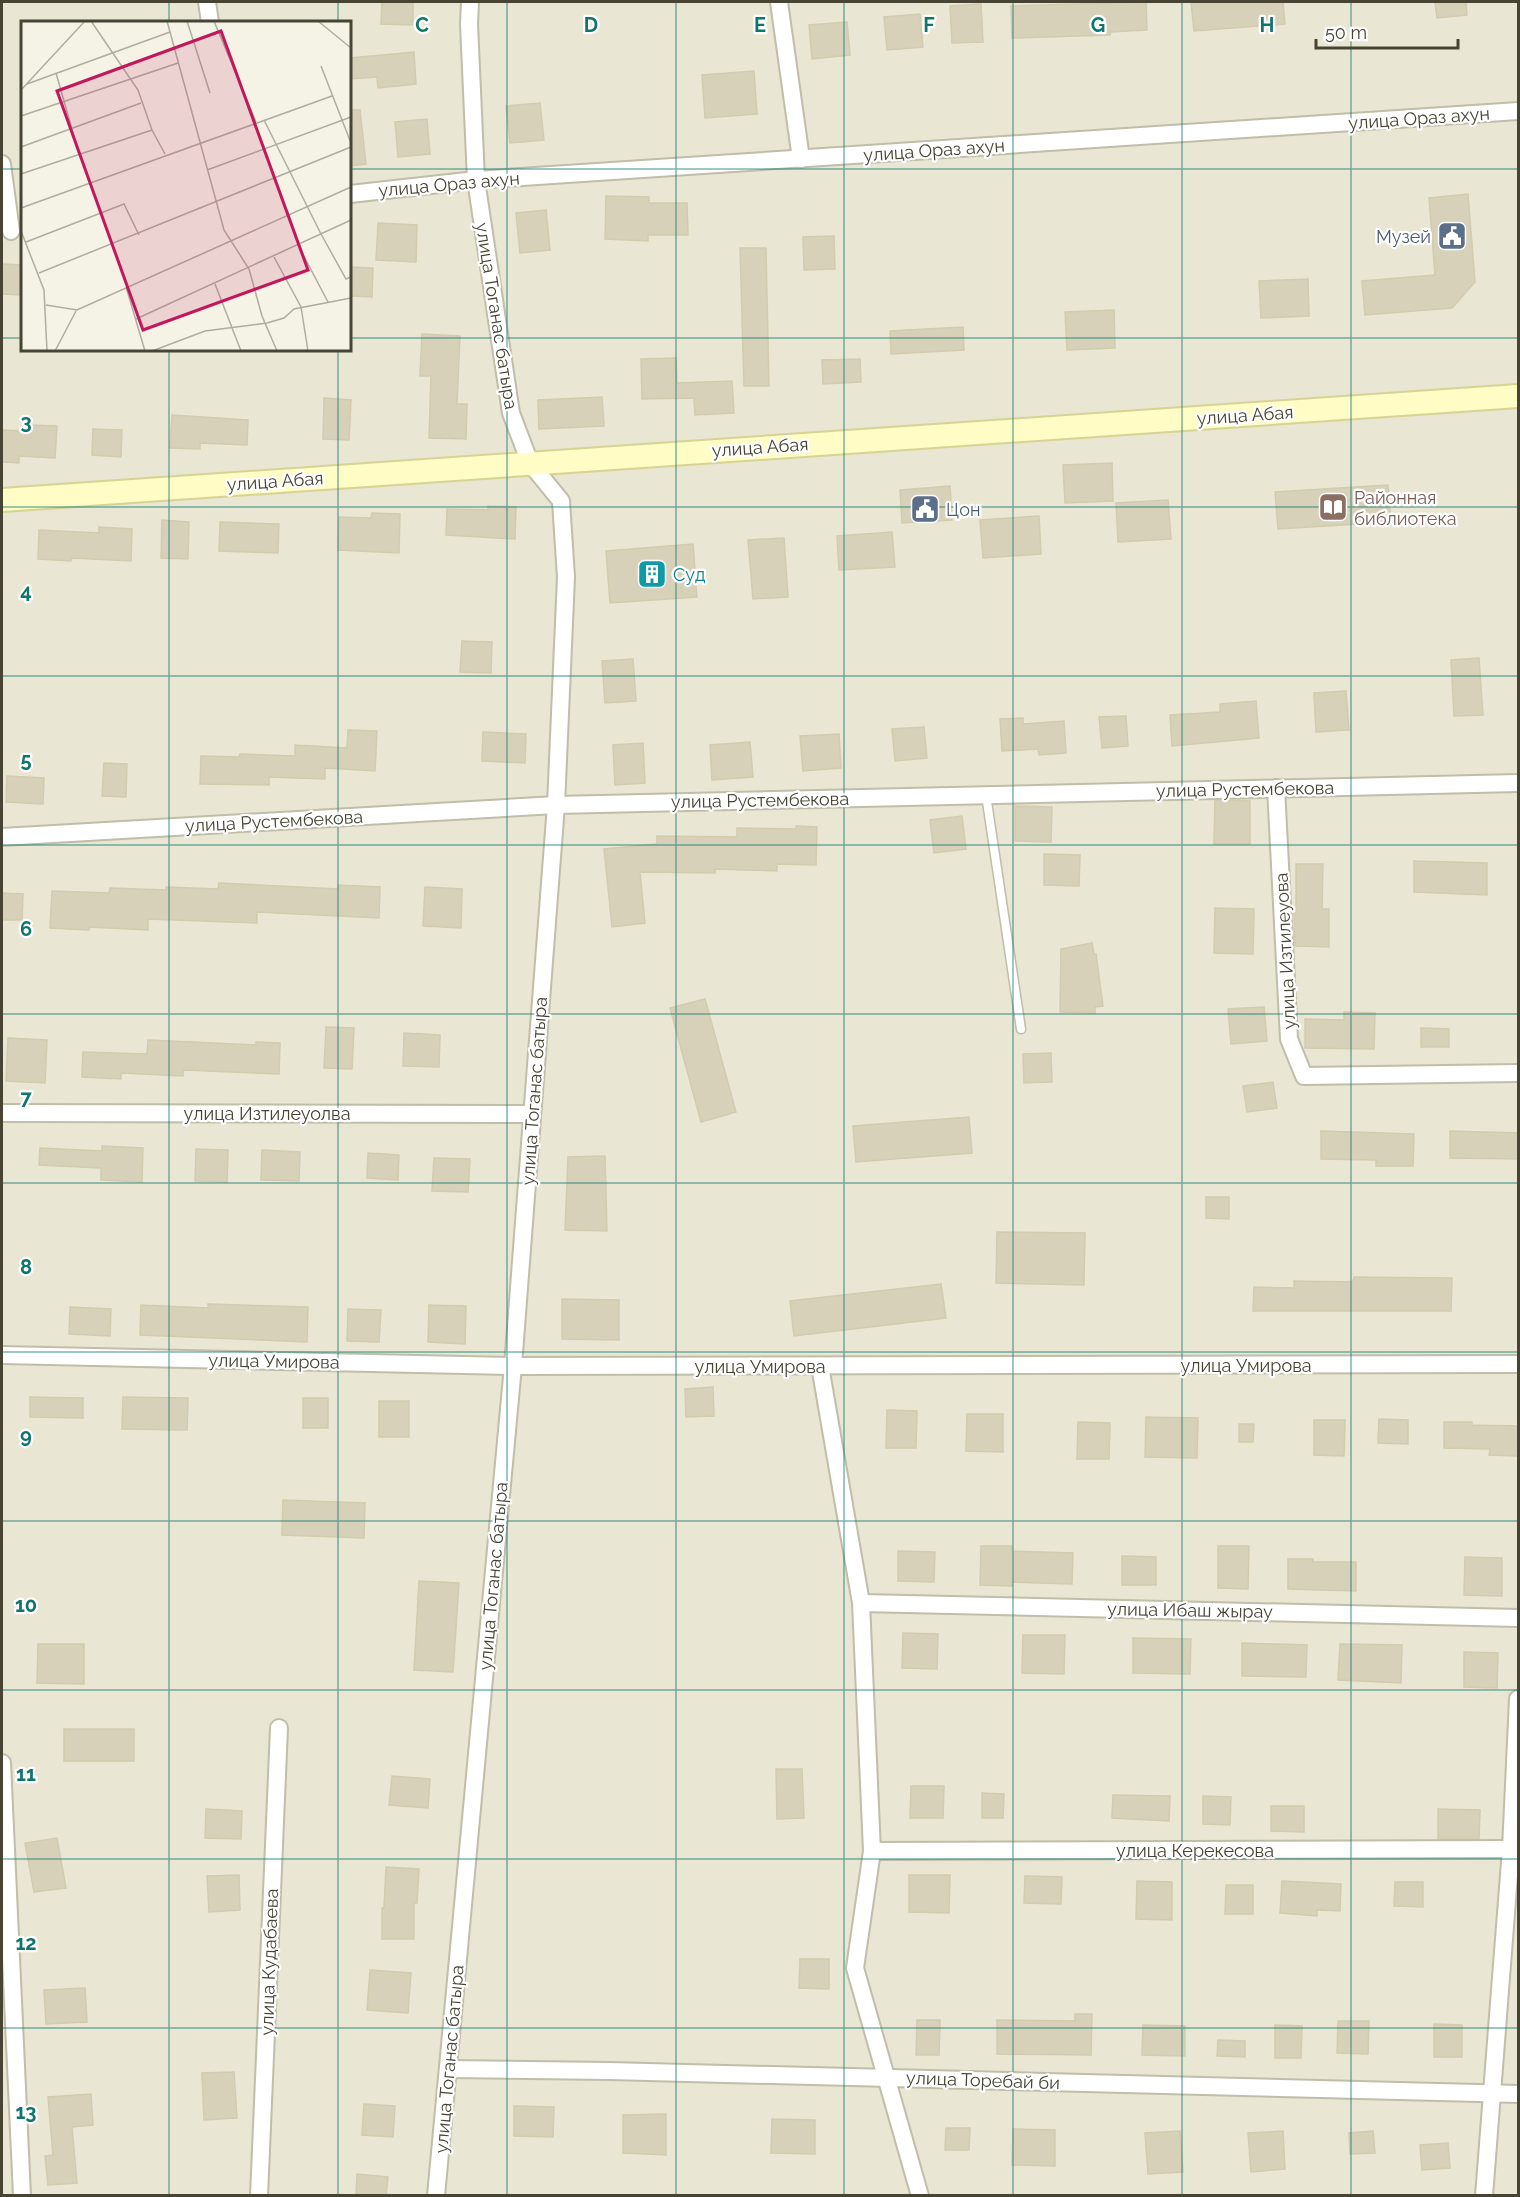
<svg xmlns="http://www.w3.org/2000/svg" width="1520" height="2197" font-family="Raleway,sans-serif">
	<rect width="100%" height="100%" fill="#f4f3e6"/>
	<!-- residential -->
	<path fill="#e9e6d3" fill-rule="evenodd" d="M2,2H1518V2195H2ZM22,22H350V350H22Z"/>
	<!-- building -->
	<g fill="#d7d1ba" stroke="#d2cbad" stroke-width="1.5">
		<path d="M382,2H413V25L381,24Z"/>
		<path d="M1146,2L1147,30L1110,32V35L1012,38L1011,6Z"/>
		<path d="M1191,2H1283L1285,24L1194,31Z"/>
		<path d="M1435,2H1466L1467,15L1437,18Z"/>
		<path d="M981,4L983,42L952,43L950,6Z"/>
		<path d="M920,14L923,47L887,50L884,17Z"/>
		<path d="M847,22L850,55L812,59L809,25Z"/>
		<path d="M414,52L416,84L378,88L377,77L350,79V58Z"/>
		<path d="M754,71L757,114L705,118L702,75Z"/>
		<path d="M540,103L544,140L510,143L506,106Z"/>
		<path d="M350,110H360L366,164L350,166Z"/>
		<path d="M427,119L430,154L398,157L395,122Z"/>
		<path d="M1468,194L1475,282L1452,308L1365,315L1362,281L1435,275L1429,198Z"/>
		<path d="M606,196L649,197V203H687L688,235H648V241L605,239Z"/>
		<path d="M546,210L550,250L520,253L516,213Z"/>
		<path d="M378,223L417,225L416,262L376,260Z"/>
		<path d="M834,236L835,269L804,270L803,237Z"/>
		<path d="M740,248H766L769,386H744Z"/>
		<path d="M2,264L21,265L20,295L2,294Z"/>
		<path d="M350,267L373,268L372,297L350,296Z"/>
		<path d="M1308,279L1309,316L1261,318L1259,281Z"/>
		<path d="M1114,310L1115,348L1067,350L1065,312Z"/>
		<path d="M963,327L964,350L891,354L890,331Z"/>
		<path d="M422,334L460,336L457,404H467L466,439L429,438L431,376H420Z"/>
		<path d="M676,358L677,383L732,381L734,413L695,415L694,398L642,399L641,359Z"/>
		<path d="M860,359L861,382L823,384L822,360Z"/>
		<path d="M602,397L604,426L539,429L538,400Z"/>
		<path d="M324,398L351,400L349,440L323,439Z"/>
		<path d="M172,415L248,420L247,445L200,443V449L170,448Z"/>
		<path d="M30,425L57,426L55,458L19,456V463L2,462V430L30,431Z"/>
		<path d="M93,429L122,430L121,457L92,455Z"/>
		<path d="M1112,463L1113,501L1065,503L1063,465Z"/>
		<path d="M1388,485L1391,522L1278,529L1275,492Z"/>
		<path d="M950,486L952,520L902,523L900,490Z"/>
		<path d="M1168,500L1171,539L1118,542L1116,503Z"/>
		<path d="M488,506L516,507L515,539L446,535L447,509L488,510Z"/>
		<path d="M372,513L400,514L399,553L338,550L339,517L371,518Z"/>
		<path d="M1039,516L1041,554L983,558L980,520Z"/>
		<path d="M162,520L189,522L188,559L161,558Z"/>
		<path d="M220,522L279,524L278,553L219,551Z"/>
		<path d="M99,527L132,529L131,561L71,558V561L38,559L39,530L99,533Z"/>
		<path d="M892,532L895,567L839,570L837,536Z"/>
		<path d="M784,538L788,597L753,599L748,540Z"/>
		<path d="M693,544L697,597L610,603L606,551Z"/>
		<path d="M462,641L492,642L491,673L460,672Z"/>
		<path d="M1479,658L1483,715L1454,716L1451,660Z"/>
		<path d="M633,659L636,701L605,703L602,661Z"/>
		<path d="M1346,691L1349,730L1316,732L1314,693Z"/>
		<path d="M1256,701L1259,738L1172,746L1170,715L1220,712V704Z"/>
		<path d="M1126,716L1128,746L1102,748L1099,717Z"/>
		<path d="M1023,718V724L1064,721L1066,753L1039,755L1038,749L1002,751L1000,719Z"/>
		<path d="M924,727L927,758L895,761L892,729Z"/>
		<path d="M348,730L377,731L375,771L325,768V779L269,777V785L200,784L201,756L239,757L240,754L295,756V745L347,748Z"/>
		<path d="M483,732L526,734L525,763L482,761Z"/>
		<path d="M839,734L841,768L803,771L800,736Z"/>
		<path d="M750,742L753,777L712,780L710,745Z"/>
		<path d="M643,743L645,783L615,785L613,745Z"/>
		<path d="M104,763L127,764L126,797L102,796Z"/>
		<path d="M7,776L44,778L43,804L6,802Z"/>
		<path d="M1215,800L1250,801V844H1214Z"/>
		<path d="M1015,806L1052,807L1051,842L1015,841Z"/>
		<path d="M962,816L966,849L934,853L930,820Z"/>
		<path d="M796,826L817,827L816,865L777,864V871L715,869V873L640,872L645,923L612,927L604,849L657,844V836L737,837V828L796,829Z"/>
		<path d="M1044,854L1080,855L1079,886L1044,885Z"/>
		<path d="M1414,861L1487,863V895L1414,892Z"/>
		<path d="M1296,864H1323L1322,909H1329V947L1295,946L1294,909H1296Z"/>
		<path d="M219,883L338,889V885L380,887L379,918L257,912V923L148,919V930L90,927L89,930L50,928L52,891L109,893L110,888L166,890V887L218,889Z"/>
		<path d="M425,887L462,889L461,928L423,926Z"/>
		<path d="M2,893L23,894L22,920H2Z"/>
		<path d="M1215,908L1254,909L1253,954L1214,953Z"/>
		<path d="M1092,943L1094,954H1096L1103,1006L1095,1007V1013L1060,1012L1061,949Z"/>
		<path d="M705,999L736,1112L701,1122L670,1008Z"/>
		<path d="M1264,1007L1267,1041L1231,1044L1228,1009Z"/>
		<path d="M1344,1012L1375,1013L1374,1049L1305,1048V1019L1344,1020Z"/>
		<path d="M326,1027L354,1028L352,1069L324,1068Z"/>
		<path d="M1421,1028L1449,1029V1047H1421Z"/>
		<path d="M404,1033L440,1035L439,1067L403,1066Z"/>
		<path d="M8,1038L47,1040L45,1083L6,1081Z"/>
		<path d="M148,1040L256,1045V1042L280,1043L279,1074L183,1070V1076L121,1073V1079L82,1077L83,1052L147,1054Z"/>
		<path d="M1051,1053L1052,1082L1024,1083L1023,1054Z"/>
		<path d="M1273,1082L1277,1108L1247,1112L1243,1086Z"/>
		<path d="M969,1117L972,1153L856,1162L853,1126Z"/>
		<path d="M1321,1131L1414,1134L1413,1166H1376V1160L1321,1159Z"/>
		<path d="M1450,1131L1518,1133V1159L1450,1158Z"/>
		<path d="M102,1146L143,1148L142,1182L101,1180V1168L39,1165L40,1148L102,1151Z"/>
		<path d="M196,1149L228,1150L227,1182L195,1181Z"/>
		<path d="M262,1150L300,1152L299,1181L261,1180Z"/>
		<path d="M368,1153L399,1155L398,1180L367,1178Z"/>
		<path d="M605,1156L607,1231L565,1230L568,1157Z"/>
		<path d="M434,1158L470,1159L468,1192L432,1191Z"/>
		<path d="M1206,1197H1229V1219L1206,1218Z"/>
		<path d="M997,1232L1085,1233L1084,1285L996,1283Z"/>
		<path d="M1354,1277L1452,1278L1451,1311H1253L1254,1287L1294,1288V1281L1353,1282Z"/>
		<path d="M941,1284L946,1318L794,1336L790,1301Z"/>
		<path d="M562,1299L619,1300V1340L562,1339Z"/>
		<path d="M208,1304L308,1307L307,1342L140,1335L141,1305L208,1308Z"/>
		<path d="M429,1305L466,1306L465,1344L428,1342Z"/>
		<path d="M70,1307L111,1309L110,1336L69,1334Z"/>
		<path d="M348,1309L381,1310L379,1342L347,1341Z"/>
		<path d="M713,1387L714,1416L686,1417L685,1389Z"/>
		<path d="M30,1397L83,1398V1418L30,1417Z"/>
		<path d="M123,1397L188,1398L187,1430L122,1429Z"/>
		<rect x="303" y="1398" width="25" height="30"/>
		<rect x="379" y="1401" width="30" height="36"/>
		<path d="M887,1410L917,1411L916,1448H886Z"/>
		<path d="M967,1414H1003V1452L966,1451Z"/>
		<path d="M1146,1417L1198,1418L1197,1458L1145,1457Z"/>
		<path d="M1379,1419L1408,1420V1444L1378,1443Z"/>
		<path d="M1314,1420H1345L1344,1456L1314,1455Z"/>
		<path d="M1078,1422L1110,1423L1109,1459H1077Z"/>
		<path d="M1444,1422H1472V1425L1518,1426V1456L1489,1455L1490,1449L1444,1448Z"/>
		<path d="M1239,1424H1254L1253,1442H1239Z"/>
		<path d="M283,1500L365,1503L364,1538L282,1535Z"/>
		<path d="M981,1546H1012V1551L1073,1553L1072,1584L1012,1582V1586L980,1585Z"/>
		<path d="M1218,1546H1249L1248,1589L1218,1588Z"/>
		<path d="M898,1551L935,1552L934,1582L898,1581Z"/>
		<path d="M1122,1556L1156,1557V1585H1122Z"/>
		<path d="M1465,1557L1502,1558V1596L1464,1595Z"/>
		<path d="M1288,1559H1313V1562H1356V1591L1288,1589Z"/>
		<path d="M419,1581L459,1583L453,1672L414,1670Z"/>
		<path d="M903,1633L938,1634L937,1669L902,1668Z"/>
		<path d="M1023,1635H1065L1064,1674L1022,1673Z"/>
		<path d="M1133,1638L1191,1639L1190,1674L1133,1673Z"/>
		<path d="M1242,1643L1307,1645L1306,1677L1242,1676Z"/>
		<path d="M38,1644H84V1684L37,1683Z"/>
		<path d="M1340,1644L1402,1645L1401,1683L1338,1680Z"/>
		<path d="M1464,1652L1498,1653L1497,1688L1464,1687Z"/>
		<rect x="64" y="1729" width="70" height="32"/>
		<path d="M776,1769H802L804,1818L777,1819Z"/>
		<path d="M392,1776L430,1779L428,1808L389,1805Z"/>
		<path d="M911,1786H944L943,1818H910Z"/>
		<path d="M982,1793L1004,1794L1003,1818H982Z"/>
		<path d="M1113,1795L1170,1796L1169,1821L1112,1818Z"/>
		<path d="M1203,1796L1231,1797L1230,1825L1203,1824Z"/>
		<path d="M1271,1806H1304V1832L1271,1831Z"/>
		<path d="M206,1809L242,1811L241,1839L205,1838Z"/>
		<path d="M1438,1809L1480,1810L1479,1839H1438Z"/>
		<path d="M57,1838L66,1888L34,1892L25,1843Z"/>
		<path d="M386,1867L419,1869L417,1903H414V1939H382V1908H384Z"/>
		<path d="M239,1875L240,1910L209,1912L207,1876Z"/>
		<path d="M909,1875H950L949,1913L909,1912Z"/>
		<path d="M1025,1876L1062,1877L1061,1904L1024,1903Z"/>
		<path d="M1137,1881L1172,1882V1920L1136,1919Z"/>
		<path d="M1282,1881L1341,1884L1340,1911L1317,1910V1916L1280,1913Z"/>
		<path d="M1395,1882H1423V1907L1394,1906Z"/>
		<path d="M1226,1885H1253V1914H1225Z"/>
		<path d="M800,1959H829V1989L799,1988Z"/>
		<path d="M370,1970L411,1973L408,2013L367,2010Z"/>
		<path d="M85,1988L87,2022L46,2024L44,1990Z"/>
		<path d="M1075,2014H1092L1091,2055L997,2054V2020L1075,2021Z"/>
		<path d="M917,2020H940L939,2055H916Z"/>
		<path d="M1338,2021H1369L1368,2054L1337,2053Z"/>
		<path d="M1434,2024L1462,2025V2057H1434Z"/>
		<path d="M1143,2025L1185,2026V2056L1142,2055Z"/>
		<path d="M1275,2025L1302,2026L1301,2058H1275Z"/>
		<path d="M1218,2040L1245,2041V2057L1217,2056Z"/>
		<path d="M234,2072L237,2118L204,2120L202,2073Z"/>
		<path d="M91,2094L93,2125L72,2127L77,2183L48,2185L45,2156L53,2155L48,2097Z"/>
		<path d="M364,2104L395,2106L393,2137L362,2135Z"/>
		<path d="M514,2106L554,2107L553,2137L514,2136Z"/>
		<path d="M666,2114V2155L623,2153V2115Z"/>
		<path d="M772,2119L815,2120V2154L771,2153Z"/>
		<path d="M946,2128H970L969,2150H945Z"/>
		<path d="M1013,2129L1055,2130V2166L1012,2165Z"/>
		<path d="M1180,2131L1183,2172L1148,2174L1145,2133Z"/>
		<path d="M1283,2131L1285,2169L1251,2172L1248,2133Z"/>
		<path d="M1373,2131L1375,2153L1350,2154L1349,2133Z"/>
		<path d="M1448,2143L1450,2168L1422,2170L1420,2145Z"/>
		<path d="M357,2174L388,2177L386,2196H356Z"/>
	</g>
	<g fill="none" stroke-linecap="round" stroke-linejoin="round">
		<!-- lane casing -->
		<g stroke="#c0bda8" stroke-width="11">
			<path id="lane" d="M986,795L1021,1029"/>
		</g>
		<!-- street casing -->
		<g stroke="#c0bda8" stroke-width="20">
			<g id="street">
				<path d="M207,2L210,22"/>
				<path d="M779,2L801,159"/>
				<path d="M2,164L11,231"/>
				<path d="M350,194L476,180L1518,111"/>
				<path d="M1276,788L1289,1039L1304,1076L1518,1073"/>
				<path d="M2,837L556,805L1518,783"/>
				<path d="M2,1113L532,1114"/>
				<path d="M2,1355L513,1366L1518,1364"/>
				<path d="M820,1366L861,1603L872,1851L855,1968L920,2196"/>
				<path d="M861,1603L1518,1618"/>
				<path d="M2,1763L22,2196"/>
				<path d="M872,1851L1518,1849"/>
				<path d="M448,2069L609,2071L1518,2094"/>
				<path d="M259,2196L279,1728"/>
				<path d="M436,2196L513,1366L556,805L566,577L561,501L530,463L511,413L476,180L469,24L470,2"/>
				<path d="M1484,2196L1511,1849L1518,1699"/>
			</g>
		</g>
		<!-- secondary casing -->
		<g stroke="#d7d392" stroke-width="26">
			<path id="secondary" d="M2,500L1518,396"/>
		</g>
		<!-- lane -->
		<use href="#lane" stroke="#fff" stroke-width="8"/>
		<!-- street -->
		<use href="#street" stroke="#fff" stroke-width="16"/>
		<!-- secondary -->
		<use href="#secondary" stroke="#fffcc5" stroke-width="22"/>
	</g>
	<!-- grid -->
	<path fill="none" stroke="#0f766e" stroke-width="1.5" stroke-opacity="0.55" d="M169,2V22M338,2V22M507,2V2196M676,2V2196M844,2V2196M1013,2V2196M1182,2V2196M1351,2V2196M2,169H22M350,169H1518M2,338H22M350,338H1518M169,350V2196M338,350V2196M2,507H1518M2,676H1518M2,845H1518M2,1014H1518M2,1183H1518M2,1352H1518M2,1521H1518M2,1690H1518M2,1859H1518M2,2028H1518"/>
	<!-- icons -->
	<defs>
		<g id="civic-square" transform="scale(1.5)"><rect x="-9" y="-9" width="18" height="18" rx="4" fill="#5c6f8a" stroke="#fff"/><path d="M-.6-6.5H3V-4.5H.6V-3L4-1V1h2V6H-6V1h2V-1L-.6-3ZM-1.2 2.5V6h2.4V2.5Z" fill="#fff"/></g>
		<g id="library-square" transform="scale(1.5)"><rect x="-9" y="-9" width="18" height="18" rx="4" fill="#8d6e63" stroke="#fff"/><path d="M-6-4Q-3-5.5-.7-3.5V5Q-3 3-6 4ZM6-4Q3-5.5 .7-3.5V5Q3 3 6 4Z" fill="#fff"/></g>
		<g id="building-square" transform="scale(1.5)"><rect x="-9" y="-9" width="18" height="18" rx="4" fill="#0f9aa8" stroke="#fff"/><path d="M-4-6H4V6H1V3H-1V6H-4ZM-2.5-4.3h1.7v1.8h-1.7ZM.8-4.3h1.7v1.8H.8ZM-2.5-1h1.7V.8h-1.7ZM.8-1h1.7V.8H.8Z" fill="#fff"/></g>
	</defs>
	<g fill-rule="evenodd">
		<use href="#civic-square" x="1452" y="236"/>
		<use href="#library-square" x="1333" y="507"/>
		<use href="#civic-square" x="925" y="509"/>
		<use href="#building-square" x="652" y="574"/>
	</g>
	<g text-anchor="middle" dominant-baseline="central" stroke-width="4.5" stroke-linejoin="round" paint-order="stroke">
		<!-- street labels -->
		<g font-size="18" fill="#474434" stroke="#fff">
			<text transform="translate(1419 118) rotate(-4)">улица Ораз ахун</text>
			<text transform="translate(934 150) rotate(-4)">улица Ораз ахун</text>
			<text transform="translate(449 184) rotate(-5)">улица Ораз ахун</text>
			<text transform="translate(497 316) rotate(81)">улица Тоганас батыра</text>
			<text transform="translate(1245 415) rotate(-4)">улица Абая</text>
			<text transform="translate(760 447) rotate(-4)">улица Абая</text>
			<text transform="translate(275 481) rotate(-4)">улица Абая</text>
			<text transform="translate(1245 789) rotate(-1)">улица Рустембекова</text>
			<text transform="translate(760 800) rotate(-1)">улица Рустембекова</text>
			<text transform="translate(274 821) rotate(-3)">улица Рустембекова</text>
			<text transform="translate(1285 951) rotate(-93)">улица Изтилеуова</text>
			<text transform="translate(534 1091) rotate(-86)">улица Тоганас батыра</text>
			<text x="267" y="1113">улица Изтилеуолва</text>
			<text transform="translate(274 1361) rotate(1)">улица Умирова</text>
			<text x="1246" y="1365">улица Умирова</text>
			<text x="760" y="1366">улица Умирова</text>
			<text transform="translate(493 1576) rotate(-85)">улица Тоганас батыра</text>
			<text transform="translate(1190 1610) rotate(1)">улица Ибаш жырау</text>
			<text x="1195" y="1850">улица Керекесова</text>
			<text transform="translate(269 1962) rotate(-88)">улица Кудабаева</text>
			<text transform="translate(449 2059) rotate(-85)">улица Тоганас батыра</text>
			<text transform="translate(983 2080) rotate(2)">улица Торебай би</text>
		</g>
		<!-- service labels -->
		<g font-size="18" fill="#4e5e75" stroke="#fff" text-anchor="end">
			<text x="1431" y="236">Музей</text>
			<text x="946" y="509" text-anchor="start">Цон</text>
		</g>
		<!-- education labels -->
		<g font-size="18" fill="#785e54" stroke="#fff" text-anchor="start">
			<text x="1354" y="497">Районная<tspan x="1354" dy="21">библиотека</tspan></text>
		</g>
		<!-- culture labels -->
		<g font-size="18" fill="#0d838f" stroke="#fff" text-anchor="start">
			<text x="673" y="574">Суд</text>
		</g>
	</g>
	<!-- overview -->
	<g transform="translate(21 21)">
		<rect width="330" height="330" fill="#f4f3e6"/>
		<path fill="none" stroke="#afad9f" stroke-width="1.5" d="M70,0L117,69L131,109L144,133M146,0L203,209L228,248L241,295L256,330M166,0L189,72M193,0L235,101M297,0L330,27M300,45L330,122M35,52L58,133M6,63L149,11M0,69L64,0M0,95L157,42M243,99L300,213L325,258L330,256M0,126L120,82M186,149L330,96M0,153L131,109M0,187L311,75M0,210L23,269L26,330M5,221L103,183L118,214M277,224L307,281M253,236L280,286L287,330M18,252L330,126M194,263L220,330M105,266L124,330M25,284L56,289L330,166M115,298L330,199M34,330L55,290M131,330L184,310L246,302L263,297L273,288L330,277"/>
		<path fill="#c2185b" fill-opacity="0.15" stroke="#c2185b" stroke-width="3" d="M200,10L287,249L122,309L36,70Z"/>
		<rect width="330" height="330" fill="none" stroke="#474434" stroke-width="3"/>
	</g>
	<g font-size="20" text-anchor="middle" font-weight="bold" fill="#0f766e" stroke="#fff" stroke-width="4.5" stroke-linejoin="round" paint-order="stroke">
		<text x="422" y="32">C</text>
		<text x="591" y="32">D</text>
		<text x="760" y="32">E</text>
		<text x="929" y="32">F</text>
		<text x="1098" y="32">G</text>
		<text x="1267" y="32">H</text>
		<text x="26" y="429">3</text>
		<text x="26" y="598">4</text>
		<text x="26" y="767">5</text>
		<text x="26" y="936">6</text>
		<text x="26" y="1105">7</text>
		<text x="26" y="1274">8</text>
		<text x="26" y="1443">9</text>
		<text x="26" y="1612">10</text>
		<text x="26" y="1781">11</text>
		<text x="26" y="1950">12</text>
		<text x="26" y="2119">13</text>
	</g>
	<!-- border -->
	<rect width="1520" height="2197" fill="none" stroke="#474434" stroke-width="6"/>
	<!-- scale -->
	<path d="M1316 39v9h142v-9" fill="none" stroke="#474434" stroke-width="3"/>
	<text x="1325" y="39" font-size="18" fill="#474434" stroke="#ffffff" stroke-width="4.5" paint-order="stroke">50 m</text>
</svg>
